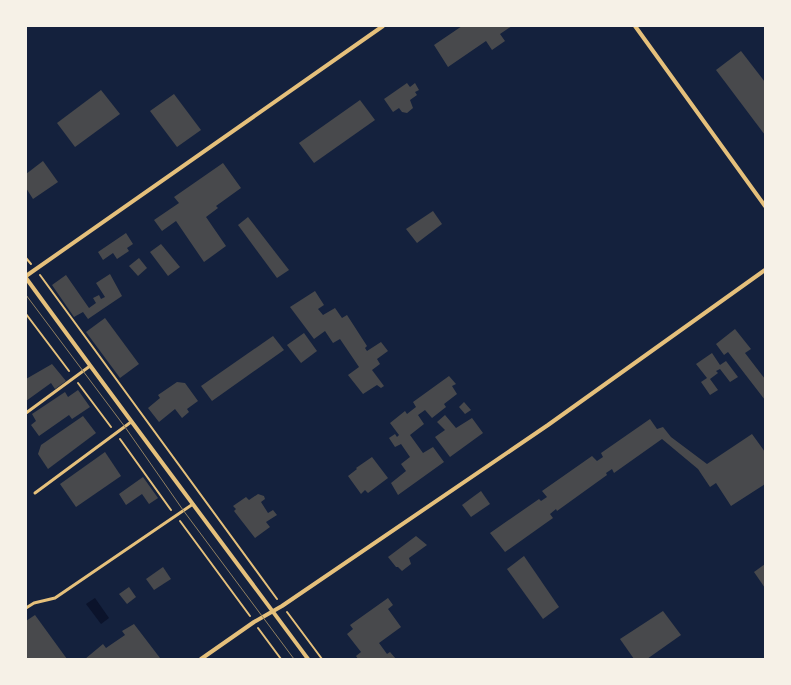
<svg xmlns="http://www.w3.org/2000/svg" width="791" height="685" font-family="'Fira Sans',sans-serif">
	<rect width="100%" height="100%" fill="#14213d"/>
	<!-- water -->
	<path fill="#0b132b" d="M95,598L109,618L101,624L86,604Z"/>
	<!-- building -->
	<g fill="#48494c">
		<path d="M462,26H512L500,34L505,41L492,50L486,41L448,67L434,45Z"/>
		<path d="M741,51L765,82V135L716,70Z"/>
		<path d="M407,83L410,87L415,83L419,90L415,92L417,95L410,100L413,108L407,113L402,112L399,108L393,112L384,99Z"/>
		<path d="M101,90L120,114L75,147L57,123Z"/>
		<path d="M174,94L201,130L177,147L150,111Z"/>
		<path d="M360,100L375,120L314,163L299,143Z"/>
		<path d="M43,161L58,182L33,199L26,188V174Z"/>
		<path d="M223,163L241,188L216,206L218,208L206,217L226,246L204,262L176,221L162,231L154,220L179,203L174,197Z"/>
		<path d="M433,211L442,224L417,243L406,229Z"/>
		<path d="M248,217L289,270L277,278L238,225Z"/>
		<path d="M126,233L133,244L127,248L129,251L117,259L113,253L103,260L98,252Z"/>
		<path d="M161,244L180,267L168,276L150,252Z"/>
		<path d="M139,258L147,268L138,276L129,266Z"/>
		<path d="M110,274L122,296L88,319L83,312L74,317L52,285L66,275L89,308L96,303L93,298L99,295L101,299L105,297L96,283Z"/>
		<path d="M315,291L324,305L318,309L323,315L335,308L342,318L347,315L367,346L365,348L367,351L381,342L388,351L377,359L380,364L372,370L384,386L381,388L377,385L363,394L348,375L359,367L340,339L333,343L325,331L314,339L290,307Z"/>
		<path d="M105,318L139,364L120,378L86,332Z"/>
		<path d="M735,329L751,349L745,353L765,379V400L728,352L724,355L716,344Z"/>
		<path d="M304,333L317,351L301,363L287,345Z"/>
		<path d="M273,336L284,350L212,401L201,386Z"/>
		<path d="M712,353L720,365L726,361L738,377L730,382L720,369L716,371L718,373L710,379L718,390L710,395L701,382L707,378L696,364Z"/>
		<path d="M52,364L66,381L55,389L51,383L26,401V379Z"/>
		<path d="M449,376L456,384L452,386L457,394L444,404L446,407L432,418L425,410L418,415L424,424L410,435L423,453L433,447L444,462L398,495L391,483L406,471L401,464L410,457L401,444L395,447L389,438L395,434L397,437L399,435L390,423L405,411L407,414L416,407L413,402Z"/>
		<path d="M177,382L185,383L198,401L187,409L189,412L182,418L175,409L159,422L148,408L160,398L158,395Z"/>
		<path d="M78,390L90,407L72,419L69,415L39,436L31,425L36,421L32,414L65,392L68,397Z"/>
		<path d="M464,402L471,410L465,414L459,407Z"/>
		<path d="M445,415L456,428L472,418L483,433L450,457L435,437L445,430L437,422Z"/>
		<path d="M83,416L96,433L48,469L38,454L41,445Z"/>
		<path d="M650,419L657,429L663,427L671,437L707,464L752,434L765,452V484L731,506L716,483L710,487L698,469L662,439L614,473L612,469L606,473L607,475L557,511L556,509L550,514L553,518L505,552L490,533L539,499L541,501L547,497L542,491L592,456L597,461L603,457L601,453Z"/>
		<path d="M105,452L121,476L76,507L60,484Z"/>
		<path d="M372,457L388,478L368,493L365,490L361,494L348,476L357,469L356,468Z"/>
		<path d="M143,477L158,498L149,504L142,494L126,505L119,494Z"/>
		<path d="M481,491L490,504L471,517L462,505Z"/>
		<path d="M258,494L264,496L265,499L261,502L268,513L273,510L277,515L266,522L270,527L255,538L234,511L236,509L233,506L246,497L249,500Z"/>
		<path d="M416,536L427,545L409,558L411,564L402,571L398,567H396L388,557Z"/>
		<path d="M524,556L559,607L543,619L507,569Z"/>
		<path d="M765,564V588L754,572Z"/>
		<path d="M163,567L171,579L154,590L146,579Z"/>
		<path d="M129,587L136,597L127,604L119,594Z"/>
		<path d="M388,598L393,605L388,609L401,627L379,643L387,654L390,652L396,659H358L356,656L361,652L347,634L353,629L350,625Z"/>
		<path d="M663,611L681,635L647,659H634L620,639Z"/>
		<path d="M35,615L67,659H26V621Z"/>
		<path d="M134,624L160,658L85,659L103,644L106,648L125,635L122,631Z"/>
	</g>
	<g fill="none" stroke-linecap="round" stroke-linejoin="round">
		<!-- path -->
		<g stroke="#e5c07b" stroke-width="2">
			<path d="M26,258L31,264"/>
			<path d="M40,275L277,599"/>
			<path d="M26,314L69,371"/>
			<path d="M78,383L111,427"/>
			<path d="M120,439L171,510"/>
			<path d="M180,521L250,616"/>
			<path d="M287,612L322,659"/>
			<path d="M258,628L281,659"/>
		</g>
		<!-- service -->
		<g stroke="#e5c07b" stroke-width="3">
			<path d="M26,413L90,366"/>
			<path d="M35,493L131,422"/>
			<path d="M26,608L34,603L55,598L193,504"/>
		</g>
		<!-- minor -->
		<g stroke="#e5c07b" stroke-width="4">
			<path d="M635,26L765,206"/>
			<path d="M26,276L383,26"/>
			<path d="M26,278C119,406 214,532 308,659"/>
			<path d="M201,659L254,622L282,606L548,425L765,270"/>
		</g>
		<!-- tram -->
		<path stroke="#918062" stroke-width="1" d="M26,295L125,427L183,510L294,659"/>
	</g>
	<!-- border -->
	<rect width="791" height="685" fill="none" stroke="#f6f1e7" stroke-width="54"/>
</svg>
